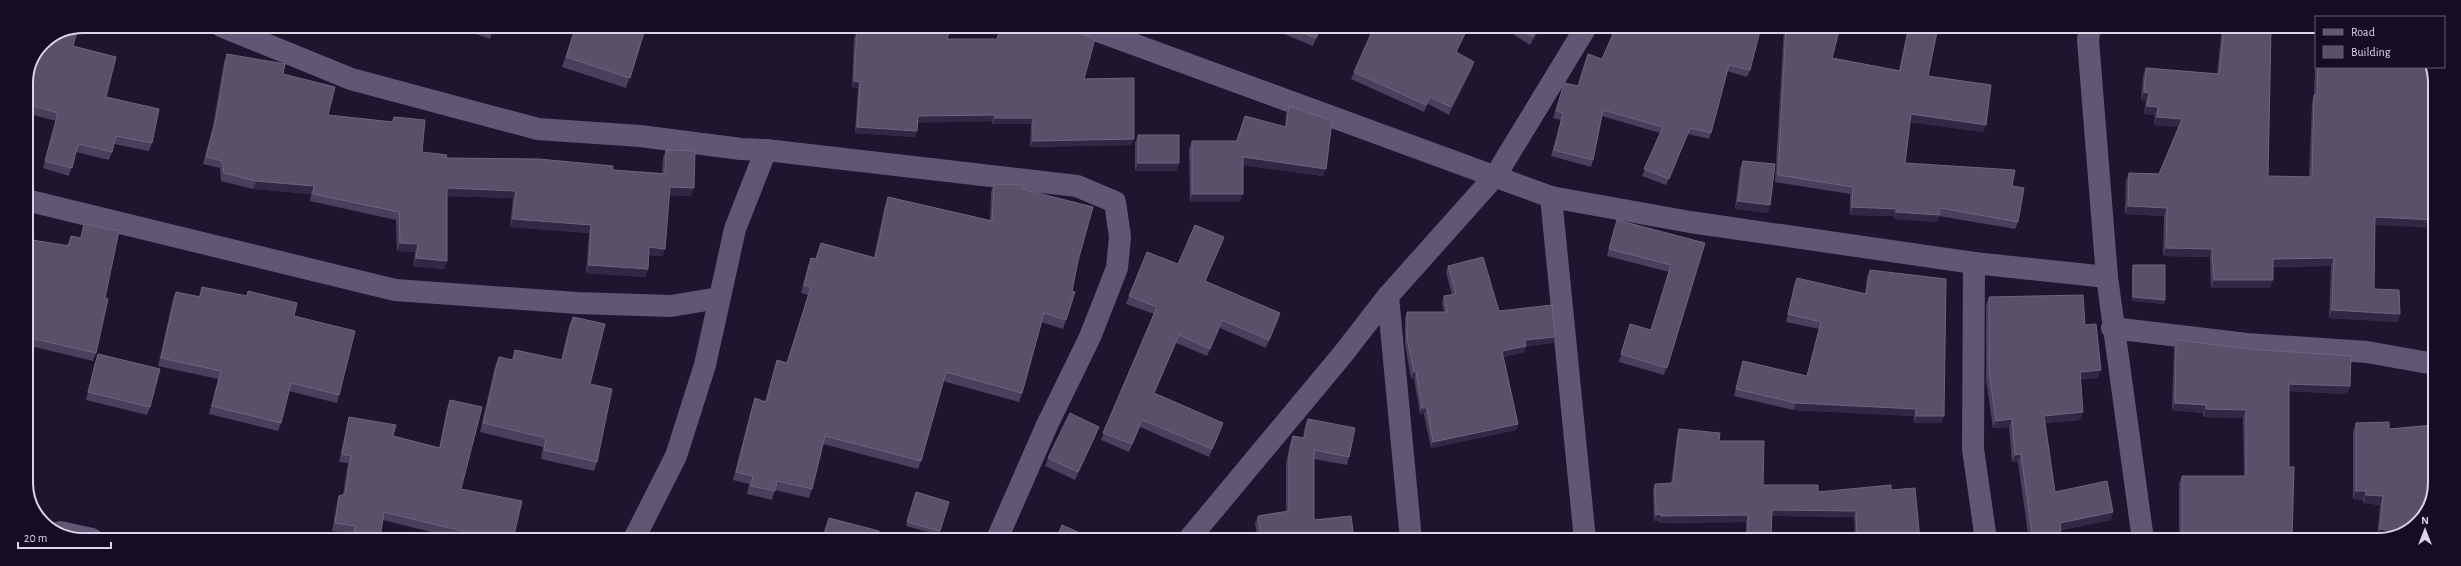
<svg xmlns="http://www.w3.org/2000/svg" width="2461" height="566" font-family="'Alegreya Sans',sans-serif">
	<rect width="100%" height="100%" fill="#1f152f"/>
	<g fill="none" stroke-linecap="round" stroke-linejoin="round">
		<!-- minor -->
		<g stroke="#615775" stroke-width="22">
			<path d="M221,26L351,79L538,129L640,136L741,149L766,150L735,229L705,365L676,456L634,539"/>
			<path d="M1084,26L1551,197L1690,222L1974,263L2107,277"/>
			<path d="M2090,27L2088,40L2107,277L2143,540"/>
			<path d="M766,150L1077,186L1115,202L1120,237L1117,268L1090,337L1047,425L997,539"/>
			<path d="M1551,197L1585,540"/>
			<path d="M26,200L395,290L577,303L671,306L719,298"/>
			<path d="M1974,263L1973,449L1986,540"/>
			<path d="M1388,296L1411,540"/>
			<path d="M2112,328L2247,344L2367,352L2434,364"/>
			<path d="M60,532L92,539"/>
			<path d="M1189,539L1343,354L1388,296L1496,175L1586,27"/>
		</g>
	</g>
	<!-- wall -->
	<g fill="#49405c">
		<path d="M454,26H494L490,39Z"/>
		<path d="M576,26H646L626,88L562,67Z"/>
		<path d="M878,26H951L947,39H997L1000,26H1061L1084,79L1131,145L1030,147L1031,124H992V121L918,122L915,137L855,133L858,88L852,87L854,38L857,31L877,32Z"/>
		<path d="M1267,27H1321L1313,46Z"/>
		<path d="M1418,27H1469L1456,52L1472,69L1449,115L1428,104L1424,112L1351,79L1354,72L1416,29Z"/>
		<path d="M1502,27H1542L1530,45Z"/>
		<path d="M1616,27L1750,70L1747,77L1727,71L1711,133L1709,139L1688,134L1666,185L1642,176L1660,133L1602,116L1593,160L1591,167L1551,156L1561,120L1553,118L1563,87L1577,86L1602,59Z"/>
		<path d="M1784,27H1840L1832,58L1899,70L1908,27H1938L1928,76L1986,125L1983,132L1910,122L1905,163L2012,186L2018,222L2015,229L1939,216L1937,222L1894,219V216L1850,215V194L1775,182Z"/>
		<path d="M2222,27H2271L2268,176L2309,177L2312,103L2314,95L2316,38V67H2430L2375,225L2374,289L2398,322L2329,318L2331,266L2273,267L2270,288H2211L2210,257L2163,256L2164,216L2125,214L2126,181L2129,173L2159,174L2179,127L2154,125L2155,115L2144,114L2146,101L2141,100L2143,76L2146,68L2217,74Z"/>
		<path d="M73,46L106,97L152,143L149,151L114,144L112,152L109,160L76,152L69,176L43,168L56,121L26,113V83Z"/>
		<path d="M227,54L283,74L328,115L392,122L394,117L422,152L446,158L662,173L663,158L666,150L691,196L669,195L662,256L649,255L648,269L645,277L586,273L589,233L510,227L513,198L447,196V261L444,269L413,266L415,252L397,251L396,220L310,201L311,194L253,189L221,181L220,168L203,164L213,126L224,62Z"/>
		<path d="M1289,106L1323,176L1243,165L1240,202H1190L1189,149L1192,141H1236L1245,116L1285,127L1286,114Z"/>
		<path d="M1138,135L1177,171H1135V143Z"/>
		<path d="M1743,161L1768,213L1735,209L1740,168Z"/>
		<path d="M994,184L1022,189L1078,261L1066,320L1063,329L1041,322L1022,393L1019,402L943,381L921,461L918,469L823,444L812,489L809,498L775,490L772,500L747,494L749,484L733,480L752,406L755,398L765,402L774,369L777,360L787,363L808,295L801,293L808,266L811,258H816L821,243L874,257L885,205L888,197L990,220L991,192Z"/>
		<path d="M1617,220L1705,243L1664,375L1619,362L1630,324L1651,330L1669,272L1607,256L1614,228Z"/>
		<path d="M84,224L105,298L96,353L93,361L26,345V239L67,245L71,236L80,238L82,232Z"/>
		<path d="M1222,244L1205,281L1278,320L1266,348L1220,328L1207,356L1176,343L1154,393L1221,430L1209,457L1140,427L1129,452L1101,440L1154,314L1126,304L1129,296L1178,264Z"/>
		<path d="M2133,265L2165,300L2164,304L2132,301V270Z"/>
		<path d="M1448,266L1499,311L1555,337L1553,343L1526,346L1524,352L1503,357L1518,424L1516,430L1431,448L1424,414H1420L1414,378L1411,379L1405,344V318L1407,312H1444L1442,303L1444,296L1452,295L1446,272Z"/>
		<path d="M1870,270L1941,423H1914V416L1793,410L1734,396L1741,368L1743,361L1807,376L1819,329L1786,322L1794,285L1797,278L1865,294L1867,277Z"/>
		<path d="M202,287L246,296L248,291L294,316L339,395L337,403L289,391L281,423L278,431L209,414L218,379L158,366L173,299L176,292L199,296Z"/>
		<path d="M1989,297L2085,325L2098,378L2080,379V420L2045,423L2055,492L2111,520L2061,530L2062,540H2029L2018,462H2012L2009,427L1993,428L1986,380V305Z"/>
		<path d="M573,317L590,384L597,462L594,471L541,459L543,447L480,432L495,366L499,357L512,360L515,350L561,360L569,326Z"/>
		<path d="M2176,340L2347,394L2289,391V467L2292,540H2179V483L2182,476H2244L2243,418L2203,417V413L2172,410L2174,348Z"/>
		<path d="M98,354L150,407L147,415L86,400L95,362Z"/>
		<path d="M450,400L461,489L513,539H459L383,520L380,539H351L352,534L332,531L337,503L339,496L343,495L348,463L339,462L347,424L349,417L393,436L439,448L447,408Z"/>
		<path d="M1308,419L1349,457L1347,465L1314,459V520L1351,516L1257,538L1255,523L1258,516L1286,511V463L1290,444L1293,436L1303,438L1305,426Z"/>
		<path d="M2356,423L2389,429L2434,425L2377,538L2380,505L2363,503V500L2353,499V431Z"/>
		<path d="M1679,429L1719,441L1763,485L1818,492L1891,490L1920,540H1855L1854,517L1772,516L1771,540H1746V522L1659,523V521H1654L1653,490L1655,484H1671L1677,435Z"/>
		<path d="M1096,435L1075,480L1045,466L1048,458Z"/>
		<path d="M915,496L940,531L939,535L906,526Z"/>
		<path d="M829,518L877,539H822L825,528Z"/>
	</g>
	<!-- shaded-wall -->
	<g fill="#322843">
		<path d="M1468,27H1469L1453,59L1456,52Z"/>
		<path d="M1540,27H1542L1530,45L1533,37Z"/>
		<path d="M1474,62L1472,69L1449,115L1451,107Z"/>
		<path d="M854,81L860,82L858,88L852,87Z"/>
		<path d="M2144,92L2149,93L2146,101L2141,100Z"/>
		<path d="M1430,97L1428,104L1424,112L1426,105Z"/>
		<path d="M2147,106L2158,107L2155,115L2144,114Z"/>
		<path d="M1911,114L1986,125L1983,132L1908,122Z"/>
		<path d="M995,115L992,121L916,123L918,116Z"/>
		<path d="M2157,117L2182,119L2179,127L2154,125Z"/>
		<path d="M995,118H1033L1031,124H992Z"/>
		<path d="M857,127L917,131L915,137L855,133Z"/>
		<path d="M1134,139L1131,145L1030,147L1033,141Z"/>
		<path d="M1243,157L1326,169L1323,176L1240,165Z"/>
		<path d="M1138,163H1179L1177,171H1135Z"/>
		<path d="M256,181L314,186L311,194L253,189Z"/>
		<path d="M670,187L694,188L691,196L667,195Z"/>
		<path d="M447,188L516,191L513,198L444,196Z"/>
		<path d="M1192,194H1243L1240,202H1190Z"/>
		<path d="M1738,201L1770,205L1768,213L1735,209Z"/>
		<path d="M2128,206L2167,208L2164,216L2125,214Z"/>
		<path d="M1852,207L1896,209L1894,216L1850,215Z"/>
		<path d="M1896,212L1939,215L1937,222L1894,219Z"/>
		<path d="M2375,217L2435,220L2434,228L2372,225Z"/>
		<path d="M513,219L591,225L589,233L510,227Z"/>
		<path d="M1224,237L1222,244L1202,289L1205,281Z"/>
		<path d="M400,243L418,244L415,252L397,251Z"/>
		<path d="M649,247L665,249L662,256L646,255Z"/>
		<path d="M2166,248L2212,249L2210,257L2163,256Z"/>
		<path d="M416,258L447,261L444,269L413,266Z"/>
		<path d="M2334,258L2331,266L2270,267L2273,259Z"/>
		<path d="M589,265L648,269L645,277L586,273Z"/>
		<path d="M2214,280H2273L2270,288H2211Z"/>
		<path d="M2133,297L2165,300L2164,304L2132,301Z"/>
		<path d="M2332,310L2400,314L2398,322L2329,318Z"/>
		<path d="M1222,320L1220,328L1207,356L1210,349Z"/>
		<path d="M1179,335L1176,343L1151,401L1154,393Z"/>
		<path d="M1555,337L1553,343L1523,346L1525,340Z"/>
		<path d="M1526,346L1524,352L1500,357L1502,351Z"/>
		<path d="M2101,370L2098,378L2077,380L2080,372Z"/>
		<path d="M1414,372H1416L1414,378L1411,379Z"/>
		<path d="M2289,384L2350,386L2347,394L2286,391Z"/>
		<path d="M1796,403L1916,409L1914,416L1793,410Z"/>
		<path d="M2175,403L2206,405L2203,413L2172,410Z"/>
		<path d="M1422,408H1427L1424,414H1420Z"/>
		<path d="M2206,409L2246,410L2243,418L2203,417Z"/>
		<path d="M2083,412L2080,420L2041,423L2044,416Z"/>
		<path d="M1916,416H1944L1941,423H1914Z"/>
		<path d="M2012,419L2009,427L1993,428L1996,421Z"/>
		<path d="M1518,424L1516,430L1431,448L1433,442Z"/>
		<path d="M1099,427L1096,435L1075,480L1078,472Z"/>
		<path d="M2021,454L2018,462H2012L2015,455Z"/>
		<path d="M2356,491H2366L2363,500L2353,499Z"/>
		<path d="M2366,495L2383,496L2380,505L2363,503Z"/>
		<path d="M1772,510L1856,511L1854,517L1770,516Z"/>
		<path d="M2113,512L2111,520L2057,531L2060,523Z"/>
		<path d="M1661,514L1659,521H1654L1656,515Z"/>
		<path d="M1748,515L1746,522L1659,523L1661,516Z"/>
		<path d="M2380,529L2401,532L2382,539L2377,538Z"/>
	</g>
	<!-- building -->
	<g fill="#59506a" stroke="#6d657e">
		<path d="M478,26H494L493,31Z"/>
		<path d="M576,26H646L630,78L566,57Z"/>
		<path d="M880,26H951L947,39H997L1001,26H1061L1095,39L1084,79L1134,78V139L1033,141V118H995V115L918,116L917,131L857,127L860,82L854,81L857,31L880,32Z"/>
		<path d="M1289,27H1321L1316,38Z"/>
		<path d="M1374,27H1410L1416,29L1418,27H1468L1456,52L1474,62L1451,107L1430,97L1426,105L1354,72Z"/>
		<path d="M1516,27H1540L1533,37Z"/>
		<path d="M1616,27H1761L1750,70L1729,65L1711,133L1690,128L1669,179L1644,169L1663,127L1603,110L1593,160L1554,150L1563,113L1556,111L1563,87L1565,83L1578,86L1588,54L1602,59Z"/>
		<path d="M1786,27H1840L1832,58L1900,71L1909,27H1938L1928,76L1991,85L1986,125L1911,114L1905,163L2015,170L2012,186L2024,188L2018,222L1940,208L1939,215L1896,212V209L1852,207L1853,187L1778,175Z"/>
		<path d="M2224,27H2271L2268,176L2312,177L2314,95H2317L2318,67H2430L2435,79V220L2375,217L2374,289L2399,290L2400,314L2332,310L2334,258L2273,259V280H2214L2212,249L2166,248L2167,208L2128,206L2129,173L2159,174L2182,119L2157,117L2158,107L2147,106L2149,93L2144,92L2146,68L2219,74Z"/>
		<path d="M78,28L73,46L116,57L106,97L159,109L152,143L116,136L112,152L78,144L72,168L45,161L58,113L26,104V83L43,43Z"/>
		<path d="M227,54L285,64L283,74L335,87L328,115L393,122L394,117L425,120L422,152L447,155L446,158L539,159L613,166V170L665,174L666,150L695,151L694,188L670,187L665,249L649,247L648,269L589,265L591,225L513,219L516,191L447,188V261L416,258L418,244L400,243L399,212L313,194L314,186L256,181L224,173L222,161L206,157L216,119Z"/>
		<path d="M1289,106L1332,121L1326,169L1243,157V194H1192V141H1237L1245,116L1286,127Z"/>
		<rect x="1138" y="135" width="41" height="28"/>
		<path d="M1743,161L1775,164L1770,205L1738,201Z"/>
		<path d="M994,184L1022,185V189L1093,207L1078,261L1072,291L1075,292L1066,320L1044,313L1022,393L946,372L921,461L825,436L812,489L777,481L775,491L751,486L753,476L736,472L755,398L766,402L777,360L787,363L811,287L804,285L811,258L816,259L821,243L875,258L888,197L992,221Z"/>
		<path d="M1617,220L1705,243L1667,368L1621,354L1630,324L1651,330L1671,265L1609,249Z"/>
		<path d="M84,224L119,231L105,298L108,299L96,353L26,337V239L69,246L71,236L81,238Z"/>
		<path d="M1195,225L1224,237L1205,281L1280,313L1269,340L1222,320L1210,349L1179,335L1154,393L1223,423L1212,449L1142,420L1132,444L1103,433L1157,307L1129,296L1147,252L1178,264Z"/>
		<path d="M1483,257L1499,311L1552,305L1555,337L1525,340L1526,346L1502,351L1518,424L1433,442L1427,408H1422L1416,372H1414L1407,338V312H1447L1444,296L1456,294L1448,266Z"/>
		<path d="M2133,265H2165V300L2133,297Z"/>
		<path d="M1870,270L1946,279L1944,416H1916V409L1796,403L1736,389L1743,361L1807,376L1821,322L1788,314L1797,278L1866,294Z"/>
		<path d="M202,287L247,296L248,291L297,303L294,316L355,331L339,395L291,383L281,423L212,406L221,371L161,358L176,292L200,297Z"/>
		<path d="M2083,295L2085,325L2096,324L2101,370L2080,372L2083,412L2044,416L2055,492L2107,481L2113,512L2060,523L2062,540H2033L2021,454L2015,455L2012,419L1996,421L1989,372V297Z"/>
		<path d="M573,317L605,324L590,384L612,389L597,462L544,450L546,438L483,423L499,357L513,360L515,350L562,360Z"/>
		<path d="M2176,340L2249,349L2351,356L2350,386L2289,384V467H2294L2292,540H2182V476H2246V410L2206,409V405L2175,403Z"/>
		<path d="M98,354L160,369L150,407L88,392Z"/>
		<path d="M450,400L482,407L461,489L522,501L513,539H475L461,536L462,531L384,512L380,538L354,533L355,526L335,523L339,496L345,494L351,456L342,454L349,417L396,425L393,436L440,448Z"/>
		<path d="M1070,413L1099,427L1078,472L1048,458Z"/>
		<path d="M1308,419L1355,428L1349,457L1314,450V520L1351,516L1354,539H1248L1261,537L1258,516L1289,511V456L1293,436L1304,438Z"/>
		<path d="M2389,422V429L2434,425V494L2415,526L2401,532L2380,529L2383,496L2366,495V491H2356V423Z"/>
		<path d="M1679,429L1720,433L1719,441H1764L1763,485H1818V492L1891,485V490L1915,488L1920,540H1857L1856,511L1772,510L1771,540H1748V515L1661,516V514L1656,515L1655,484L1673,483Z"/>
		<path d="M916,492L949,502L940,531L907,522Z"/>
		<path d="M829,518L879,531L877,539H823Z"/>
		<path d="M1062,525L1089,537L1088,539H1056Z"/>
	</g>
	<!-- crop -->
	<path d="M0 0H2461V566H0ZM83 33H2378A50 50 0 0 1 2428 83V483A50 50 0 0 1 2378 533H83A50 50 0 0 1 33 483V83A50 50 0 0 1 83 33Z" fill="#160c25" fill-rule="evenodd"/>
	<path fill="none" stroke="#dbd6e7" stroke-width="2" d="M83 33H2378A50 50 0 0 1 2428 83V483A50 50 0 0 1 2378 533H83A50 50 0 0 1 33 483V83A50 50 0 0 1 83 33Z"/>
	<!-- legend -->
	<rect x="2315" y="16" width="130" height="52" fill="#160c25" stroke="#655d73"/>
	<rect x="2323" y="29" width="20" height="6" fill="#615775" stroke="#655d73"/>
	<text x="2351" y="36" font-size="12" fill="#dbd6e7">Road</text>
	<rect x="2323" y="46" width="20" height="12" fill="#59506a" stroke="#655d73"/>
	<text x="2351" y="56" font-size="12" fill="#dbd6e7">Building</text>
	<!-- north arrow -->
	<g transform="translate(2425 530)" stroke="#160c25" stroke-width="3" paint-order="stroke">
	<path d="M0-3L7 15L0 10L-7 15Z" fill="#dbd6e7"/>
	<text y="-6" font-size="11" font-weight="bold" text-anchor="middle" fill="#dbd6e7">N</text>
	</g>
	<!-- scale -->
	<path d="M18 542v6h93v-6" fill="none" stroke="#dbd6e7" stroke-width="2"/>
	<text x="24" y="542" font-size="12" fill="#dbd6e7" stroke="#160c25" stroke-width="3" paint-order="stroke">20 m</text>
</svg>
